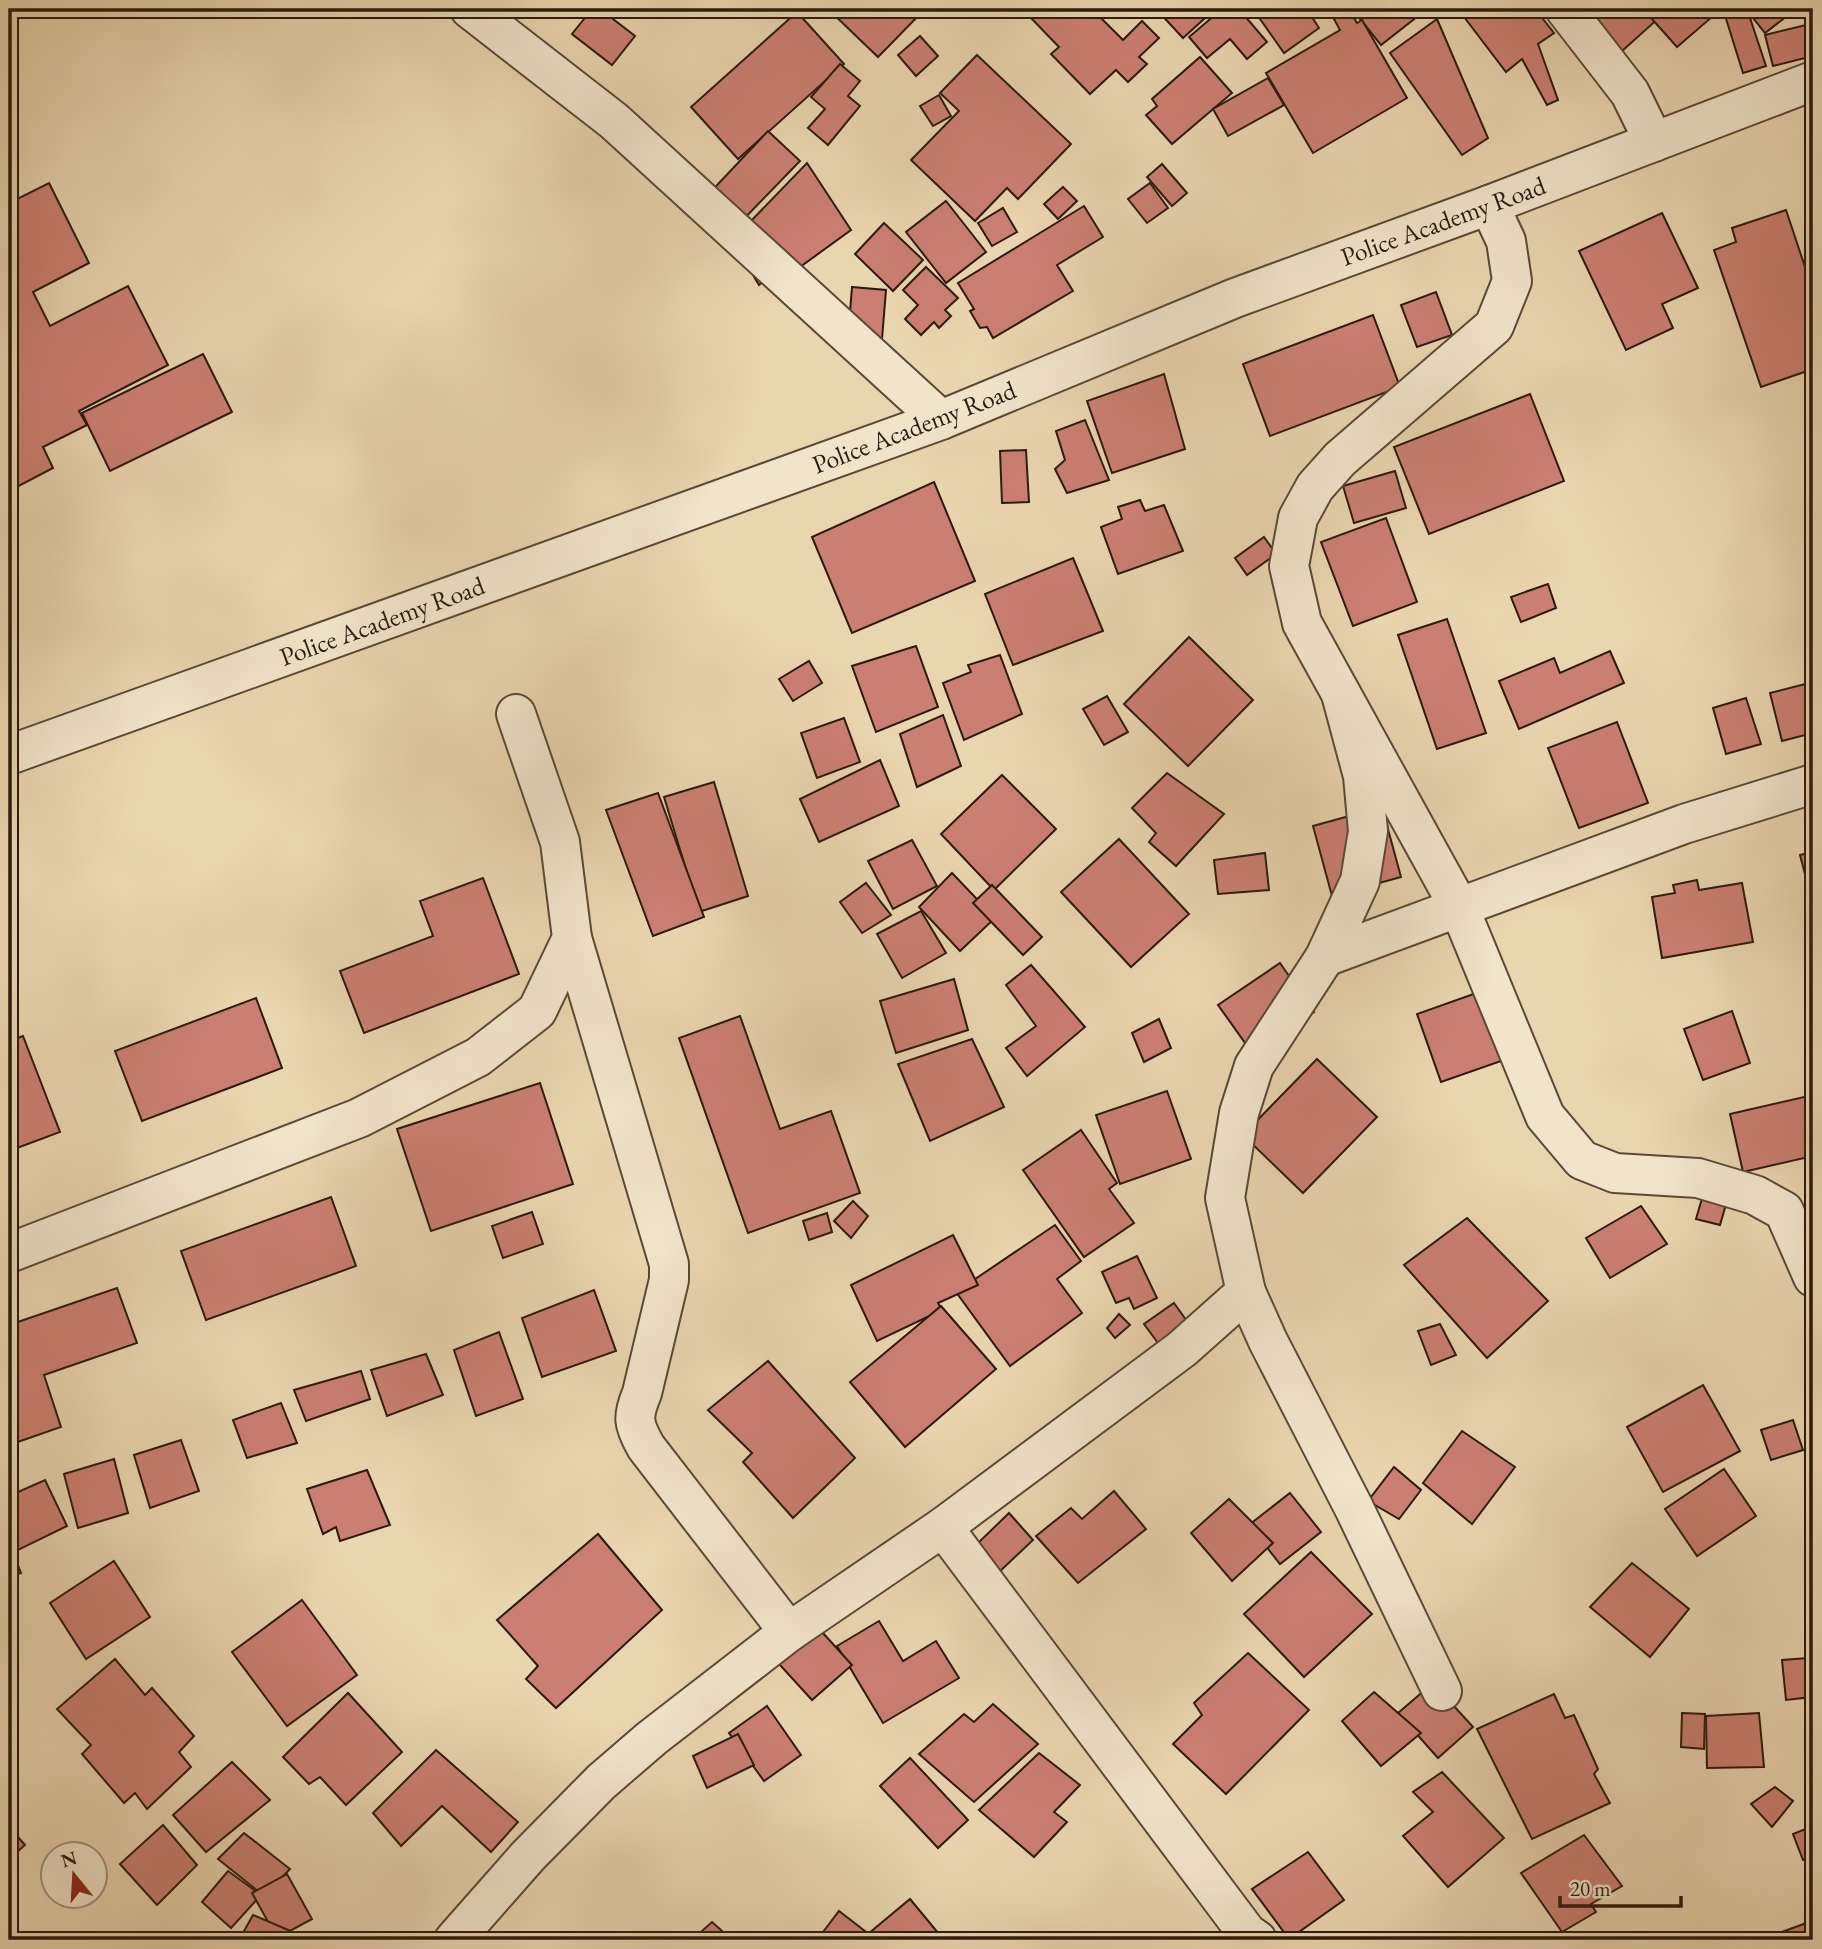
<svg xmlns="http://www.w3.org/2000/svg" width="1822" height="1949" font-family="'EB Garamond',serif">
	<rect width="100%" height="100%" fill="#e9d5af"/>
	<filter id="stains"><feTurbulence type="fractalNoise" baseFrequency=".00286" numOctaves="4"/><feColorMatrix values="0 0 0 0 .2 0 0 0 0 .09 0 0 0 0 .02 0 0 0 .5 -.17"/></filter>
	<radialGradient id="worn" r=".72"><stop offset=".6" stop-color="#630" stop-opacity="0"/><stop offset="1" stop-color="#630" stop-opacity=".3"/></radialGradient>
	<!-- building -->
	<g fill="#cb7f72" stroke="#2b1a0e" stroke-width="2">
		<path d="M592,9H600L635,36L612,65L572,34Z"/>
		<path d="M828,9H925L878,57Z"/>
		<path d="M1041,9H1092L1123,40L1142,21L1159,38L1139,57L1147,64L1128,82L1116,70L1090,94L1051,54L1059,47L1031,18Z"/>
		<path d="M1156,9H1215L1183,38Z"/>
		<path d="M1222,9H1239L1267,42L1247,59L1230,39L1207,58L1189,37Z"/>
		<path d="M1253,9H1324L1312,17L1319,28L1284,53Z"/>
		<path d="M1352,9H1427L1381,45Z"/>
		<path d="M1458,9H1535L1554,33L1538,44L1558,100L1547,105L1522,59L1506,72Z"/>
		<path d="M1569,9H1655L1661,16L1612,60Z"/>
		<path d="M1643,9H1706L1713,16L1677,47Z"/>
		<path d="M1723,9H1747L1766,66L1743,73Z"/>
		<path d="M1746,9H1796L1765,33Z"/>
		<path d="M1350,11L1357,23L1362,20L1407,98L1313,153L1266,73L1340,30L1334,19Z"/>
		<path d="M797,12L844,64L738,159L691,107Z"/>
		<path d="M1437,19L1488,138L1462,155L1390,53Z"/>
		<path d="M1806,25L1813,56L1773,66L1765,35Z"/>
		<path d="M920,36L938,56L916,76L898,55Z"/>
		<path d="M977,55L1071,144L1018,199L1007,188L975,221L911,160L959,111L940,93Z"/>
		<path d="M1200,57L1232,93L1172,144L1146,115L1157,106L1152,99Z"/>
		<path d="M840,64L860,81L848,96L860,106L828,145L808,128L825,109L811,97Z"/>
		<path d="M1268,78L1284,105L1228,136L1213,109Z"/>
		<path d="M939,95L951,116L933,126L920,106Z"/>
		<path d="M768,131L800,161L735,228L704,199Z"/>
		<path d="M807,163L851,230L778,283L773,273L759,285L750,270L751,221Z"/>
		<path d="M1162,164L1187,193L1172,206L1147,177Z"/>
		<path d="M49,183L89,263L33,292L50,326L128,286L168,365L79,411L87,425L43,447L53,468L9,491V203Z"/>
		<path d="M1150,183L1168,208L1147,223L1128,199Z"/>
		<path d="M1063,187L1077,201L1058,219L1044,204Z"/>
		<path d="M946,201L986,252L946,283L906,232Z"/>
		<path d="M1084,206L1103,237L1057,265L1073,291L993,338L987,327L980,328L970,311L974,309L958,283Z"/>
		<path d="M1003,208L1017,232L992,246L978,223Z"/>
		<path d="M1786,210L1813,291V369L1761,387L1714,250L1736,242L1732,228Z"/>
		<path d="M1662,213L1698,288L1662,304L1673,328L1626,350L1579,251Z"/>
		<path d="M884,223L923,260L893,291L855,254Z"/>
		<path d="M926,267L958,298L945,310L951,316L939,328L934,322L921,335L905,319L918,305L903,290Z"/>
		<path d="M852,287L886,290L882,339L848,337Z"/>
		<path d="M1436,292L1452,335L1417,347L1401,305Z"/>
		<path d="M1373,315L1400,387L1270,436L1243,364Z"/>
		<path d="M203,354L232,412L110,471L82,413Z"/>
		<path d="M1164,374L1185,449L1112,473L1087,401Z"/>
		<path d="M1530,394L1564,481L1429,534L1394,447Z"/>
		<path d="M1085,420L1109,480L1067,493L1055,469L1065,460L1056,431Z"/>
		<path d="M1026,450L1029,502L1002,503L1000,451Z"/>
		<path d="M1395,471L1406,508L1354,523L1343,486Z"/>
		<path d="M934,482L975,581L852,633L812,537Z"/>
		<path d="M1140,500L1145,511L1164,505L1183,551L1118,574L1101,527L1122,519L1118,507Z"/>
		<path d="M1386,518L1417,602L1353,626L1321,542Z"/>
		<path d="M1264,537L1276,554L1247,575L1235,558Z"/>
		<path d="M1073,558L1103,631L1013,665L985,594Z"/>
		<path d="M1548,584L1556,608L1521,622L1511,597Z"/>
		<path d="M1447,619L1486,733L1437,749L1398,635Z"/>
		<path d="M1189,637L1253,700L1188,766L1124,704Z"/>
		<path d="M916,646L938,707L876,732L852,666Z"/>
		<path d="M1610,651L1624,683L1519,729L1499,681L1554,658L1560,673Z"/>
		<path d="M1000,655L1022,714L964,740L943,683L971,672L968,665Z"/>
		<path d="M809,661L822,683L793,701L779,679Z"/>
		<path d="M1813,682V733L1782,741L1770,693Z"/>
		<path d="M1107,696L1128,732L1104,745L1083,709Z"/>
		<path d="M1746,698L1761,744L1726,754L1713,708Z"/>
		<path d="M943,715L961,766L917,787L900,734Z"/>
		<path d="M844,718L860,762L817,778L801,733Z"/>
		<path d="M1617,722L1648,803L1579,828L1548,748Z"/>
		<path d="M880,760L899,806L819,842L800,799Z"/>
		<path d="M1167,773L1224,814L1176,866L1149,842L1156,833L1132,808Z"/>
		<path d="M1002,775L1056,829L994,890L941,834Z"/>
		<path d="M714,782L748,896L699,912L664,797Z"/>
		<path d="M658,793L704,917L653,936L606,810Z"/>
		<path d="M1382,807L1401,877L1332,896L1313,826Z"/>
		<path d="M1119,839L1189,914L1131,967L1061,892Z"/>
		<path d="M912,840L937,886L893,909L868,861Z"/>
		<path d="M1813,852V905L1800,855Z"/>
		<path d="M1265,853L1269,890L1218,894L1214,860Z"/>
		<path d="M952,873L995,918L960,951L919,907Z"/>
		<path d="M483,878L519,974L364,1033L340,971L433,936L420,901Z"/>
		<path d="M1697,880L1699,890L1742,883L1753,942L1662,958L1652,897L1675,893L1673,885Z"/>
		<path d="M866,883L891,915L862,933L840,902Z"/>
		<path d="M992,885L1042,937L1023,955L973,903Z"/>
		<path d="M921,911L946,953L902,978L877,934Z"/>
		<path d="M1280,963L1314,1012L1253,1054L1218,1005Z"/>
		<path d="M1031,965L1085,1027L1027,1076L1006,1048L1036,1026L1006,985Z"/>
		<path d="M954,979L968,1030L896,1053L880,1001Z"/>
		<path d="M1482,991L1507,1059L1441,1082L1417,1014Z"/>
		<path d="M256,998L282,1068L142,1121L115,1051Z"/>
		<path d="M1732,1011L1750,1063L1703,1080L1684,1029Z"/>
		<path d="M740,1016L780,1129L831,1111L860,1193L748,1233L679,1038Z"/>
		<path d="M1159,1019L1171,1048L1144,1062L1132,1033Z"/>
		<path d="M23,1036L60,1132L9,1151V1041Z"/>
		<path d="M972,1039L1004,1107L930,1141L898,1064Z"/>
		<path d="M1317,1059L1377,1117L1303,1193L1243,1135Z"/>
		<path d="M540,1083L573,1184L431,1231L397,1129Z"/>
		<path d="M1167,1091L1191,1159L1120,1184L1096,1115Z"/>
		<path d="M1813,1095V1156L1743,1172L1730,1114Z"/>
		<path d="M1081,1130L1117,1183L1109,1189L1134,1223L1084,1257L1023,1170Z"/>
		<path d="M1703,1195L1727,1201L1720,1225L1696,1219Z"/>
		<path d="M331,1197L356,1266L206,1320L181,1251Z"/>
		<path d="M853,1201L868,1216L851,1238L834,1221Z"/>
		<path d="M1641,1206L1667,1244L1610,1278L1586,1238Z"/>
		<path d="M532,1212L543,1244L503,1258L492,1226Z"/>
		<path d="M827,1213L832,1232L809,1240L803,1221Z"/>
		<path d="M1467,1218L1548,1301L1487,1358L1404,1265Z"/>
		<path d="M1055,1225L1081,1261L1057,1279L1082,1313L1010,1366L956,1292Z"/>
		<path d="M953,1235L978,1285L938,1303L942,1310L877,1341L851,1285Z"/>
		<path d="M1137,1256L1157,1298L1134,1309L1129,1298L1116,1303L1102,1272Z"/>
		<path d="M117,1288L137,1343L44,1375L61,1427L9,1445V1325Z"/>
		<path d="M594,1290L616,1351L542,1377L522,1318Z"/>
		<path d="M1174,1303L1199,1338L1169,1358L1144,1324Z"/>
		<path d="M941,1306L996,1369L905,1447L850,1382Z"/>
		<path d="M1119,1314L1130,1325L1115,1338L1107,1328Z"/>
		<path d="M1440,1324L1456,1355L1431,1365L1418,1331Z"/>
		<path d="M499,1332L523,1399L476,1416L454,1350Z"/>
		<path d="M426,1354L443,1395L387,1416L371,1370Z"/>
		<path d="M768,1361L855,1458L793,1518L743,1462L752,1453L708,1410Z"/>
		<path d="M361,1371L370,1399L306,1421L294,1390Z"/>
		<path d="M1703,1385L1740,1451L1663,1492L1627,1427Z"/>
		<path d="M281,1403L297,1443L247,1458L233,1420Z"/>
		<path d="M1793,1420L1803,1450L1771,1460L1761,1430Z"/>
		<path d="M1462,1431L1515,1467L1472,1524L1423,1483Z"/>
		<path d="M181,1440L199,1491L150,1508L134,1455Z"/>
		<path d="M114,1459L128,1513L78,1528L64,1474Z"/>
		<path d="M1394,1467L1421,1490L1399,1519L1368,1501Z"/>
		<path d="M1724,1469L1756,1516L1697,1556L1665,1509Z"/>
		<path d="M367,1470L390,1525L340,1541L336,1527L323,1534L307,1489Z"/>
		<path d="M45,1480L67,1526L18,1550L9,1531V1496Z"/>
		<path d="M1114,1491L1146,1529L1078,1583L1036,1536L1071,1508L1082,1519Z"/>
		<path d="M1290,1493L1321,1532L1280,1564L1249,1525Z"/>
		<path d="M1229,1499L1273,1543L1232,1581L1191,1533Z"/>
		<path d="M1009,1513L1033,1540L997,1574L974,1547Z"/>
		<path d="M598,1534L662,1610L556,1708L526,1679L538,1666L497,1620Z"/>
		<path d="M11,1548L21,1573L9,1578V1549Z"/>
		<path d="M1311,1552L1372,1614L1304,1677L1244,1614Z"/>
		<path d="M114,1561L150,1617L86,1659L50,1603Z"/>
		<path d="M1632,1563L1689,1609L1650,1657L1590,1607Z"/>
		<path d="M302,1600L357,1675L287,1726L232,1652Z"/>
		<path d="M879,1621L903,1661L936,1641L959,1678L883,1723L837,1646Z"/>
		<path d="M822,1632L852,1665L812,1700L779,1664Z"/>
		<path d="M1248,1653L1309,1710L1226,1794L1173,1744L1202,1715L1194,1703Z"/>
		<path d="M1808,1658L1812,1697L1786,1700L1782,1660Z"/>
		<path d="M115,1659L145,1695L152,1688L194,1736L179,1752L191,1767L147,1809L135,1793L124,1803L82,1754L91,1745L57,1709Z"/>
		<path d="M1433,1683L1473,1727L1438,1758L1398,1713Z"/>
		<path d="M1374,1692L1421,1733L1381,1766L1342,1721Z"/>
		<path d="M348,1693L402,1752L346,1805L320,1777L309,1784L283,1757Z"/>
		<path d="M1554,1694L1565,1718L1574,1715L1598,1769L1594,1774L1610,1803L1532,1839L1477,1729Z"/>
		<path d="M993,1704L1038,1744L974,1802L919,1754L964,1714L974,1722Z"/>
		<path d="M767,1706L801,1755L764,1781L729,1733Z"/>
		<path d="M1682,1713L1705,1714L1704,1749L1681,1747Z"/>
		<path d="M1759,1713L1764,1767L1707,1768L1706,1716Z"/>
		<path d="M738,1734L754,1765L707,1788L693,1756Z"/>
		<path d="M436,1750L518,1822L491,1852L442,1806L401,1846L373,1813Z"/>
		<path d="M1039,1753L1080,1785L1054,1812L1067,1822L1034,1857L979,1810Z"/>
		<path d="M910,1758L968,1820L938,1848L880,1786Z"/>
		<path d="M232,1762L270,1800L206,1852L173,1815Z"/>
		<path d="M1442,1772L1504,1838L1448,1887L1403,1836L1433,1812L1413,1792Z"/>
		<path d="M1775,1787L1793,1801L1772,1827L1751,1804Z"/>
		<path d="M163,1825L197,1865L157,1905L120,1864Z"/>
		<path d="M1813,1826V1856L1803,1860L1793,1834Z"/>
		<path d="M9,1827L25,1845L9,1859Z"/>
		<path d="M244,1833L290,1869L264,1896L218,1859Z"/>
		<path d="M1584,1835L1622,1886L1591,1904L1596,1912L1562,1932L1521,1873Z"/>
		<path d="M1308,1852L1344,1900L1289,1939L1252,1889Z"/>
		<path d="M228,1871L261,1895L231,1928L202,1902Z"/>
		<path d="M287,1874L312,1919L277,1938L252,1893Z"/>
		<path d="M910,1899L944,1940H872L868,1934Z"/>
		<path d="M839,1911L870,1935L866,1940H817Z"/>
		<path d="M253,1915L300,1935L297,1940H239Z"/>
		<path d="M712,1922L732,1940H692Z"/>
		<path d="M1809,1922L1813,1931V1940H1760Z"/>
	</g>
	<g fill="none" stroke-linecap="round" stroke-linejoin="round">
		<!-- street casing -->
		<g stroke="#5a4936" stroke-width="42">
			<g id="street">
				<path d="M470,9L614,121L941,420"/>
				<path d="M1565,9L1630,93L1654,142"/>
				<path d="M1489,205L1506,241L1512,281L1494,326L1340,459L1315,487L1298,518L1289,566L1302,623L1459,907L1545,1116L1582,1160L1615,1173L1698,1178L1755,1195L1784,1211L1813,1277"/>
				<path d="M9,755L941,420L1235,298L1489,205L1813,81"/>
				<path d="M572,938L669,1264V1280L642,1393C632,1417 633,1424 646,1447L789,1632"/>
				<path d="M1325,957L1684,824L1813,784"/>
				<path d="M9,1253L359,1118L478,1057L537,1011L572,938L560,842L516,714"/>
				<path d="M1246,1292L1268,1341L1354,1508L1442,1691"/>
				<path d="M943,1527L1247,1933L1257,1940"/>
				<path d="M454,1940L528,1856L601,1782L652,1738L789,1632L943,1527L1182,1349L1246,1292L1225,1198L1239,1113L1254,1066L1325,957L1360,881L1368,831L1363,776L1341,694"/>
			</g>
		</g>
		<!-- street -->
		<use href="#street" stroke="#f1e4cb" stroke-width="38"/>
	</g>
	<g text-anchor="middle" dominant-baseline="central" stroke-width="5" stroke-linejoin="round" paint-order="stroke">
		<!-- street labels -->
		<g font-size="26" fill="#2b1a0e" stroke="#f1e4cb">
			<text transform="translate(1443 221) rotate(-20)">Police Academy Road</text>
			<text transform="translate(914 427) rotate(-21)">Police Academy Road</text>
			<text transform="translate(382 621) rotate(-20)">Police Academy Road</text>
		</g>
	</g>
	<!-- margin -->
	<rect width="1822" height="1949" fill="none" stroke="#e9d5af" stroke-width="35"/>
	<rect x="10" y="10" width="1801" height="1928" fill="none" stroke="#2b1a0e" stroke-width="3.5"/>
	<rect x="18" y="18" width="1787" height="1914" fill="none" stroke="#2b1a0e" stroke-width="2"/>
	<!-- north arrow -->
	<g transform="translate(74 1875) rotate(342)"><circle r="33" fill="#f1e4cb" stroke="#a2937f" stroke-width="2"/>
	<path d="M0-5L12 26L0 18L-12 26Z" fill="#8f2418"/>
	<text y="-10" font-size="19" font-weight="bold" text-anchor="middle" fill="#2b1a0e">N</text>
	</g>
	<!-- scale -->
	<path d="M1560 1896v10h121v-10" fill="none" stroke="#2b1a0e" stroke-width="3.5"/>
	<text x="1570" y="1896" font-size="21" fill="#2b1a0e" stroke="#f1e4cb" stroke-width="5" paint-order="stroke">20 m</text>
	<rect width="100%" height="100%" filter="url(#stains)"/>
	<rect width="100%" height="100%" fill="url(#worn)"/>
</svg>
